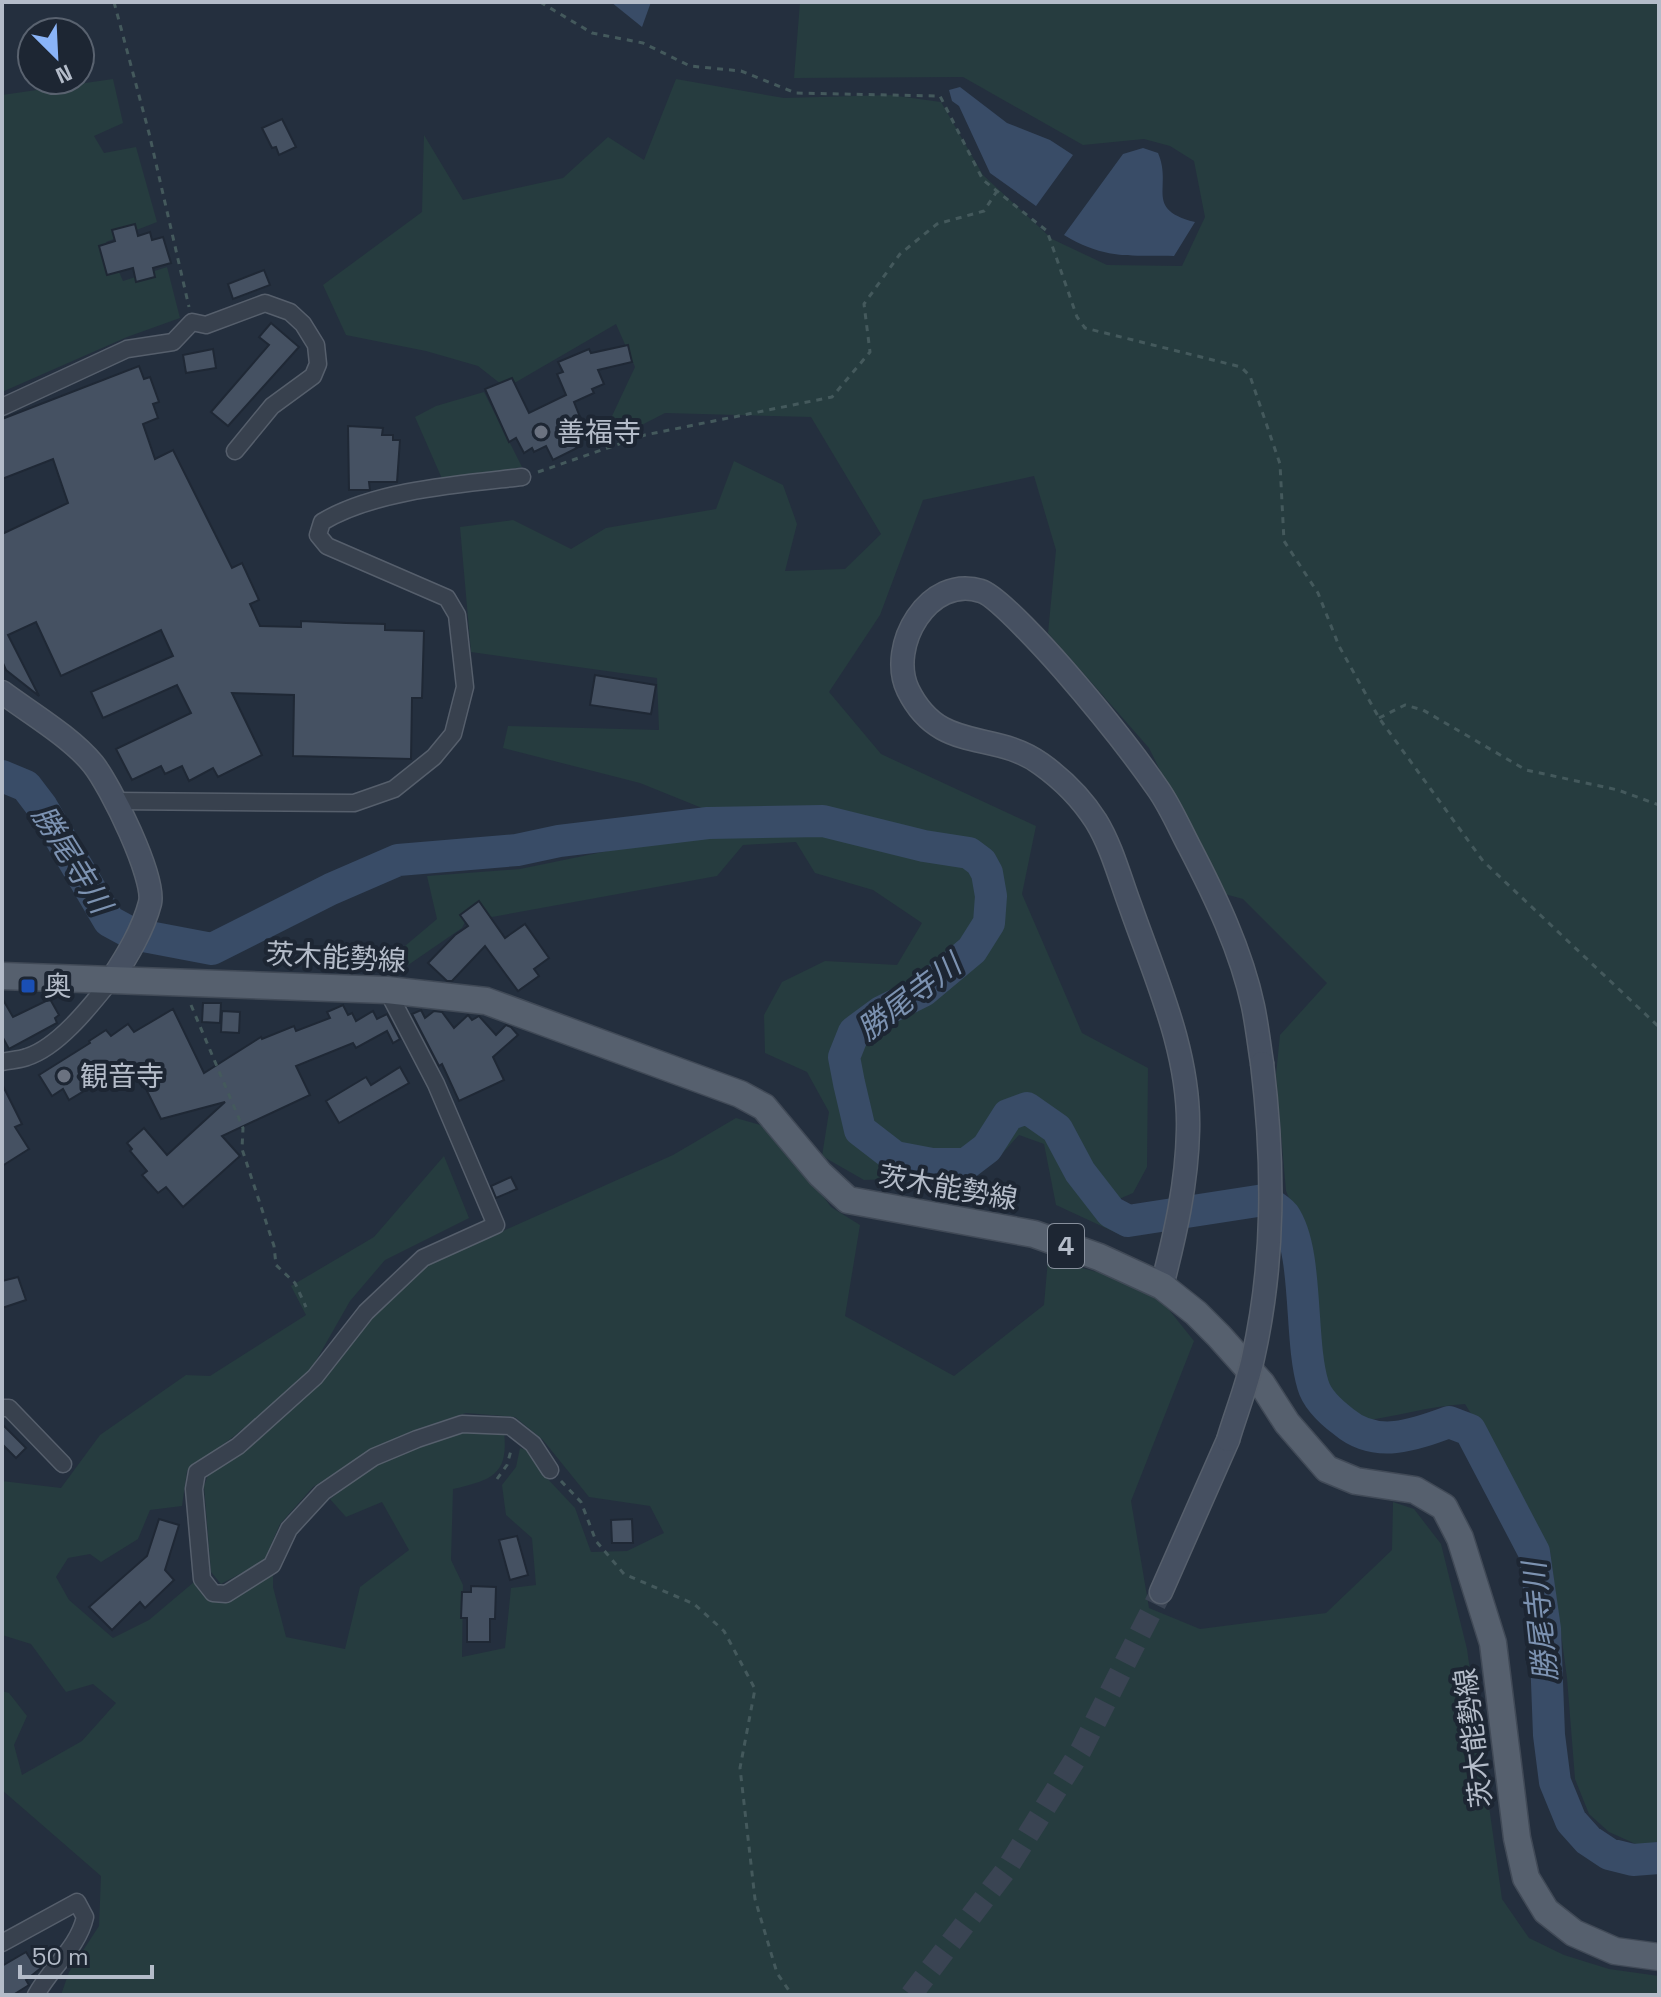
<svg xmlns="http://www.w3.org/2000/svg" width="1661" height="1997" font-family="'Space Grotesk','Noto Sans JP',sans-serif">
	<rect width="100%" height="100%" fill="#242f3e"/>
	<!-- green -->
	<g fill="#263c3f">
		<path d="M800,2H1659V1842L1638,1845L1609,1832L1589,1814L1575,1779L1567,1678L1550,1551L1509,1475L1465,1404C1429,1406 1394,1417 1358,1422L1338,1404L1319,1374L1307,1238L1286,1191L1276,1075L1280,1035L1327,983L1243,899L1221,893L1149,748L1048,633L1056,550L1034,476L923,500L880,615L829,692L881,754L1036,826L1022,894L1082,1033L1148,1068L1147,1167L1133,1193L1112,1202L1088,1168L1064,1124L1030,1101L1004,1109L982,1141L964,1158H931L897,1152L868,1124L853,1059L861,1037L927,996L978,956L997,925L998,894L994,873L988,862L973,847L830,810L702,808L640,783L503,748L508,726L659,730L657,678L471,652L460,527L513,520L571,549L606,528L716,509L734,461L783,485L797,524L785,571L845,569L881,534L811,417L665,413L597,448L635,367L616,324L506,388L478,366L426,351L346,335L323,285L422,212L424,135L463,200L563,178L608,137L644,160L676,79L784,98L890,95L941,102L983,175L1052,239L1107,265L1182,266L1205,217L1194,161L1170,146L1144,139L1083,145L963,77L794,78Z"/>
		<path d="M113,79L123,123L94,136L104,153L136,147L157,222L106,242L123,281L167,267L180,318L127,337L2,392V95Z"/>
		<path d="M484,392L522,467L443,481L415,417L436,406Z"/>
		<path d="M821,826L920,851L962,857L975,866L980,874L985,895V920L967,947L923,986L880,1007L851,1029L839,1056L856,1130L894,1161L932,1170L921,1178L864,1180L822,1156L829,1112L807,1072L765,1053L764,1015L782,982L825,961L897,965L922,923L873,890L815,873L796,842L743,845L717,876L492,917L472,909L462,928L395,974L386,962L437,919L427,876L520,869L705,831Z"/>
		<path d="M1026,1117L1052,1134L1074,1174L1105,1214L1126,1226L1123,1236L1056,1205L1044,1144L1019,1135L1000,1156L996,1146L1011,1120Z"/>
		<path d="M736,1118L774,1129L831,1207L860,1225L845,1316L954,1376L1044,1305L1048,1259L1150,1286L1194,1341L1131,1501L1149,1608L1200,1629L1326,1613L1392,1550L1393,1502L1414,1509L1441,1544L1467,1649L1502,1899L1529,1938L1564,1955L1609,1969L1659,1976V1995H61L69,1972L99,1926L101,1876L2,1790V1691L9,1693L27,1716L14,1745L22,1775L82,1741L116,1703L93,1684L66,1692L31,1644L2,1635V1481L61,1488L100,1435L186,1375L210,1376L306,1315L291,1286L374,1237L444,1156L469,1218L385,1260L350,1301L309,1373L233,1437L187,1471L182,1506L150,1510L138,1539L101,1562L90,1554L68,1558L56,1577L69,1600L113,1638L149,1620L194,1582L209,1599L273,1572V1587L286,1637L345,1649L360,1587L409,1550L382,1502L346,1517L330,1499L377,1464L420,1444L464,1431L504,1432C509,1476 490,1480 453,1489L451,1560L463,1585L462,1657L505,1648L511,1588L536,1585L532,1538L506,1515L502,1485L516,1467L520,1448L527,1450L545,1476L575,1508L591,1552L627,1551L664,1533L650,1506L589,1497L543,1440L515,1417L466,1413L417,1429L371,1450L313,1487L280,1524L264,1561L221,1584L211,1572L204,1486L208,1475L243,1451L370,1316L431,1263L673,1155Z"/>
	</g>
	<!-- water -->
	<g fill="#394c67">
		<path d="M611,2H651L642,27Z"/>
		<path d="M960,87L1007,123L1050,140L1073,155L1036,206L990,173L959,106L952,101L949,90Z"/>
		<path d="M1143,148L1158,153C1173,187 1143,209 1195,222L1174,256C1128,255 1106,260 1064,235L1123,154Z"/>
	</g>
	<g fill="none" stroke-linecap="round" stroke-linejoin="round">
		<!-- river -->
		<path stroke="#394c67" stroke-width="32" d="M2,776L26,786L42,807L109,921L133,934L212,949L331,889L398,860L517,850L559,841L708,823L823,821L924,846L969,853L981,862L987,873L991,896L989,923L972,950L923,991L881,1012L854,1032L844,1057L849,1083L860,1130L895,1157L932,1164H966L987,1148L1008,1115L1027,1108L1057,1129L1080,1172L1111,1212L1128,1221L1264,1200C1270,1204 1279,1209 1284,1215C1309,1251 1299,1340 1313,1385C1317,1399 1332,1413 1344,1422C1376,1449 1414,1435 1449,1422L1470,1430L1534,1552L1545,1629L1549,1735L1555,1782L1571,1821L1588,1840L1609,1854L1633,1860L1659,1858"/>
	</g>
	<!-- building -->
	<g fill="#455162" stroke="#1f2835" stroke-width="2">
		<path d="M282,119L296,147L279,155L276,147L272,148L262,128Z"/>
		<path d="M135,224L138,236L150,232L152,240L163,237L171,263L153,268L155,277L136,282L133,268L107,275L99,246L115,241L112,230Z"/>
		<path d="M264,270L270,285L233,299L228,284Z"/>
		<path d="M271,323L299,347L228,426L211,412L269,345L259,337Z"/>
		<path d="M628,345L632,362L598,370L604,384L592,389L594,393L574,402L588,437L575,443L577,448L553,460L546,446L534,452L532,448L524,453L516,438L509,442L485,389L512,378L529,413L566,395L557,374L563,372L558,362L589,349L591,353Z"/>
		<path d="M213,349L216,368L186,373L183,355Z"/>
		<path d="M139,366L144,379L150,377L159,402L153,404L158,418L143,424L155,459L173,450L232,568L242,563L259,600L250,604L260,626L301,627V621L346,623L385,624V630L424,631L422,698H412L411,759L293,756L294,695L232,693L262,755L218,777L213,768L189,781L182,766L165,774L161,766L132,780L116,749L191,713L177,685L103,718L91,692L173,656L161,630L61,676L36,622L8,635L39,696L6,670L2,661V534L68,503L53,459L2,479V419Z"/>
		<path d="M348,426L383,428L382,435H393V440H400L397,482H369L370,490H349Z"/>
		<path d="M595,675L656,685L651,714L590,705Z"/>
		<path d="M479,901L505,938L525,924L549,958L534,969L539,976L518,991L485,946L452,981H447L428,963L455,935L468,926L460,915Z"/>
		<path d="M2,998L13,1017L50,999L59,1015L55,1018L57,1023L9,1049L2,1036Z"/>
		<path d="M203,1003H221L220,1023L202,1022Z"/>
		<path d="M343,1005L348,1015L352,1013L356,1021L373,1011L377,1019L387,1014L400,1039L393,1043L387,1031L356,1048L353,1043L296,1066L310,1095L222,1136L240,1156L183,1207L166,1187L158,1193L142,1175L147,1171L130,1151L132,1149L127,1143L144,1128L167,1155L225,1102L161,1119L144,1085L142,1087L136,1077L129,1082L118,1065L95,1079L97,1083L69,1100L63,1089L52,1096L39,1075L90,1043L89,1041L106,1030L111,1036L128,1024L134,1032L173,1009L204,1073L261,1037L262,1039L294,1026L296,1031L330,1018L327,1012Z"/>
		<path d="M421,1010L425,1018L434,1011L442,1012L454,1028L468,1015L472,1020L479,1016L496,1035L506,1025L511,1027L518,1035L493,1057L504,1080L459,1101L442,1064L439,1066L412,1014Z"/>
		<path d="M222,1011L240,1012L239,1033L221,1032Z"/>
		<path d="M400,1067L409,1083L339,1123L326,1101L366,1077L371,1085Z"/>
		<path d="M2,1084L22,1124L15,1127L29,1149L2,1166Z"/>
		<path d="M511,1177L517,1189L496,1198L491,1186Z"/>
		<path d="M18,1277L26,1300L2,1308V1281Z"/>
		<path d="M2,1424L26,1448L16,1458L2,1444Z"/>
		<path d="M159,1519L179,1525L165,1570L174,1580L145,1608L140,1602L112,1630L89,1607L147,1556Z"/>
		<path d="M632,1519L633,1543H612L611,1520Z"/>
		<path d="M517,1536L528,1575L510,1580L499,1540Z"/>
		<path d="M471,1586L496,1587L495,1619H490V1642H467V1618H461L462,1592H471Z"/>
		<path d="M26,1952L31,1960L35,1958L41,1968L26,1980L29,1985L13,1995H2V1966Z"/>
	</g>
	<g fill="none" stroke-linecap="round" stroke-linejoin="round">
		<!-- secondary-tunnel -->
		<path stroke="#3a4453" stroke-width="22" stroke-dasharray="22 11" stroke-linecap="butt" d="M911,1995L1006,1870L1081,1750L1161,1592"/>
		<!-- street casing -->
		<g stroke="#565f6c" stroke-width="19">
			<g id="street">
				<path d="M2,407L127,349L173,342L192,322L206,325L265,303L290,312L303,324L316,345L318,364L313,376L272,406L235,451"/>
				<path d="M114,801L354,803L394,789L434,757L453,734L465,687L457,615L447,598L327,546L318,535L322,522C375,490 461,484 522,477"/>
				<path d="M387,990L436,1084L496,1225L423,1258L366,1312L315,1377L238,1446L197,1472L194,1489L202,1579L213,1593L226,1594L272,1565L289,1529L323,1492L374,1457L417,1439L462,1424L510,1426L533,1444L550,1470"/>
				<path d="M2,1062C10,1060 19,1060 27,1057C59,1047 92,1004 112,979"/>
				<path d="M2,1408H9L63,1464"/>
				<path d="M2,1943L77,1902L85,1917C78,1948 51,1967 36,1995"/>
			</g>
		</g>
		<!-- secondary casing -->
		<g stroke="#565f6c" stroke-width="25">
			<g id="secondary">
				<path d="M2,692C30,713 71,737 93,764C110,785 156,878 150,903C143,930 127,956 112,979"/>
				<path d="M1162,1286C1175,1235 1187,1184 1188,1130C1190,1053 1156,979 1131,908C1120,879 1112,847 1096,821C1082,799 1062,779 1041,764C993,729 940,755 908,690C887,646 929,574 981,591C998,596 1050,654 1064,670C1097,708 1129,747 1158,789C1170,806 1179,827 1189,846C1215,896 1241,950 1253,1006C1257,1025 1259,1044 1262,1063"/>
				<path d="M1161,1592L1228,1440"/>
			</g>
		</g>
		<!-- primary casing -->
		<g stroke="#414a57" stroke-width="29">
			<path id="primary" d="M2,976L387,990L486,1001L740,1094L764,1107L820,1174L848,1200L1034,1234L1099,1257L1162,1286L1196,1313L1219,1336L1262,1384L1287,1423L1327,1469L1356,1481L1415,1490L1444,1507L1460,1538L1493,1643L1517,1838L1526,1878L1546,1911L1574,1933L1615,1951L1659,1957"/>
		</g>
		<!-- path -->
		<g stroke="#44595c" stroke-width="3" stroke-dasharray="6 6" stroke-linecap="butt">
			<path d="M114,2L149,133L189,307"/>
			<path d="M540,2L592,33L643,43L690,66L741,71L796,93L940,96L983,180L1047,231L1077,317L1085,328L1241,367L1250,376L1280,464L1284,541L1318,593L1339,646L1379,718L1483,861L1659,1027"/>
			<path d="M538,472L645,435L832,397L870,352L864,304L900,254L937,224L984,211L997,191"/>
			<path d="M1379,718L1405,705L1423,710L1526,770L1618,790L1659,805"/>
			<path d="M191,1005L243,1128L242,1149L274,1246L276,1265L295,1283L306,1307"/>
			<path d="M497,1479L507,1465L512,1447"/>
			<path d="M561,1481L581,1502L596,1541L624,1574L694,1604L724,1631L755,1689L740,1768L755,1899L777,1973L792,1995"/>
		</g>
		<!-- street -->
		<use href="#street" stroke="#38414e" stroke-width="16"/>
		<!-- secondary -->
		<use href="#secondary" stroke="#465061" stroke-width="22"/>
		<!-- primary -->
		<use href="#primary" stroke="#56606e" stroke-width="26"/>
		<!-- secondary-bridge casing -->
		<g stroke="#565f6c" stroke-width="25" stroke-linecap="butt">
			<path id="secondary-bridge" d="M1228,1440C1236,1413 1247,1386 1253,1358C1275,1260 1274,1162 1262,1063"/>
		</g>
		<!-- secondary-bridge -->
		<use href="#secondary-bridge" stroke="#465061" stroke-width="22"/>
	</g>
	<!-- markers -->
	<g fill="#6b7280" stroke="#1d2633" stroke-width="3">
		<circle cx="541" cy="432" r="8"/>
		<circle cx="64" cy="1076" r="8"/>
	</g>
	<rect fill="#1a4fb4" stroke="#1d2633" stroke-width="3" x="20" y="978" width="16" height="16" rx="4"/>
	<g text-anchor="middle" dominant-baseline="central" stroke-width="8" stroke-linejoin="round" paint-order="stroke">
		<!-- shield labels -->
		<rect fill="#1d2633" stroke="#878f9c" stroke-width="2" x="1048" y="1224" width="36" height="44" rx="6"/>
		<g font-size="26" font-weight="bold" fill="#b4bcc9">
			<text x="1066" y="1246">4</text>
		</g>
		<!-- poi labels -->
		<g font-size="28" fill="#b4bcc9" stroke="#1d2633" text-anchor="start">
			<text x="557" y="432">善福寺</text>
			<text x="44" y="986">奥</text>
			<text x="80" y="1076">観音寺</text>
		</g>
		<!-- street labels -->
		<g font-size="28" fill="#b4bcc9" stroke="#1d2633">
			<text transform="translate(336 957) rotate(3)">茨木能勢線</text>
			<text transform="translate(948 1187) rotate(10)">茨木能勢線</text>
			<text transform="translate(1473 1738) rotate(-97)">茨木能勢線</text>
		</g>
		<!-- water labels -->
		<g font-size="30" font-style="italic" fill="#7c92b1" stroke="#1d2633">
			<text transform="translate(72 859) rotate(58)">勝尾寺川</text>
			<text transform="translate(909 997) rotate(-37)">勝尾寺川</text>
			<text transform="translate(1540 1622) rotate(-96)">勝尾寺川</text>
		</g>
	</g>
	<!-- border -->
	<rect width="1661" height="1997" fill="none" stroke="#b4bcc9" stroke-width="8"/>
	<!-- north arrow -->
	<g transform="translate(56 56) rotate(156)"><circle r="38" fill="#1d2633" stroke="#59626f" stroke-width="2"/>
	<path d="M0-6L14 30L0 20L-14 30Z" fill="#8ab4f8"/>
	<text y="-12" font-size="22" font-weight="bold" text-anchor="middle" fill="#b4bcc9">N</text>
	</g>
	<!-- scale -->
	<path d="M20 1965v12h132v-12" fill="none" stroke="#b4bcc9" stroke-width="4"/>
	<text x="32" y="1965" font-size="24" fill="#b4bcc9" stroke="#1d2633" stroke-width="6" paint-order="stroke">50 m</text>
</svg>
